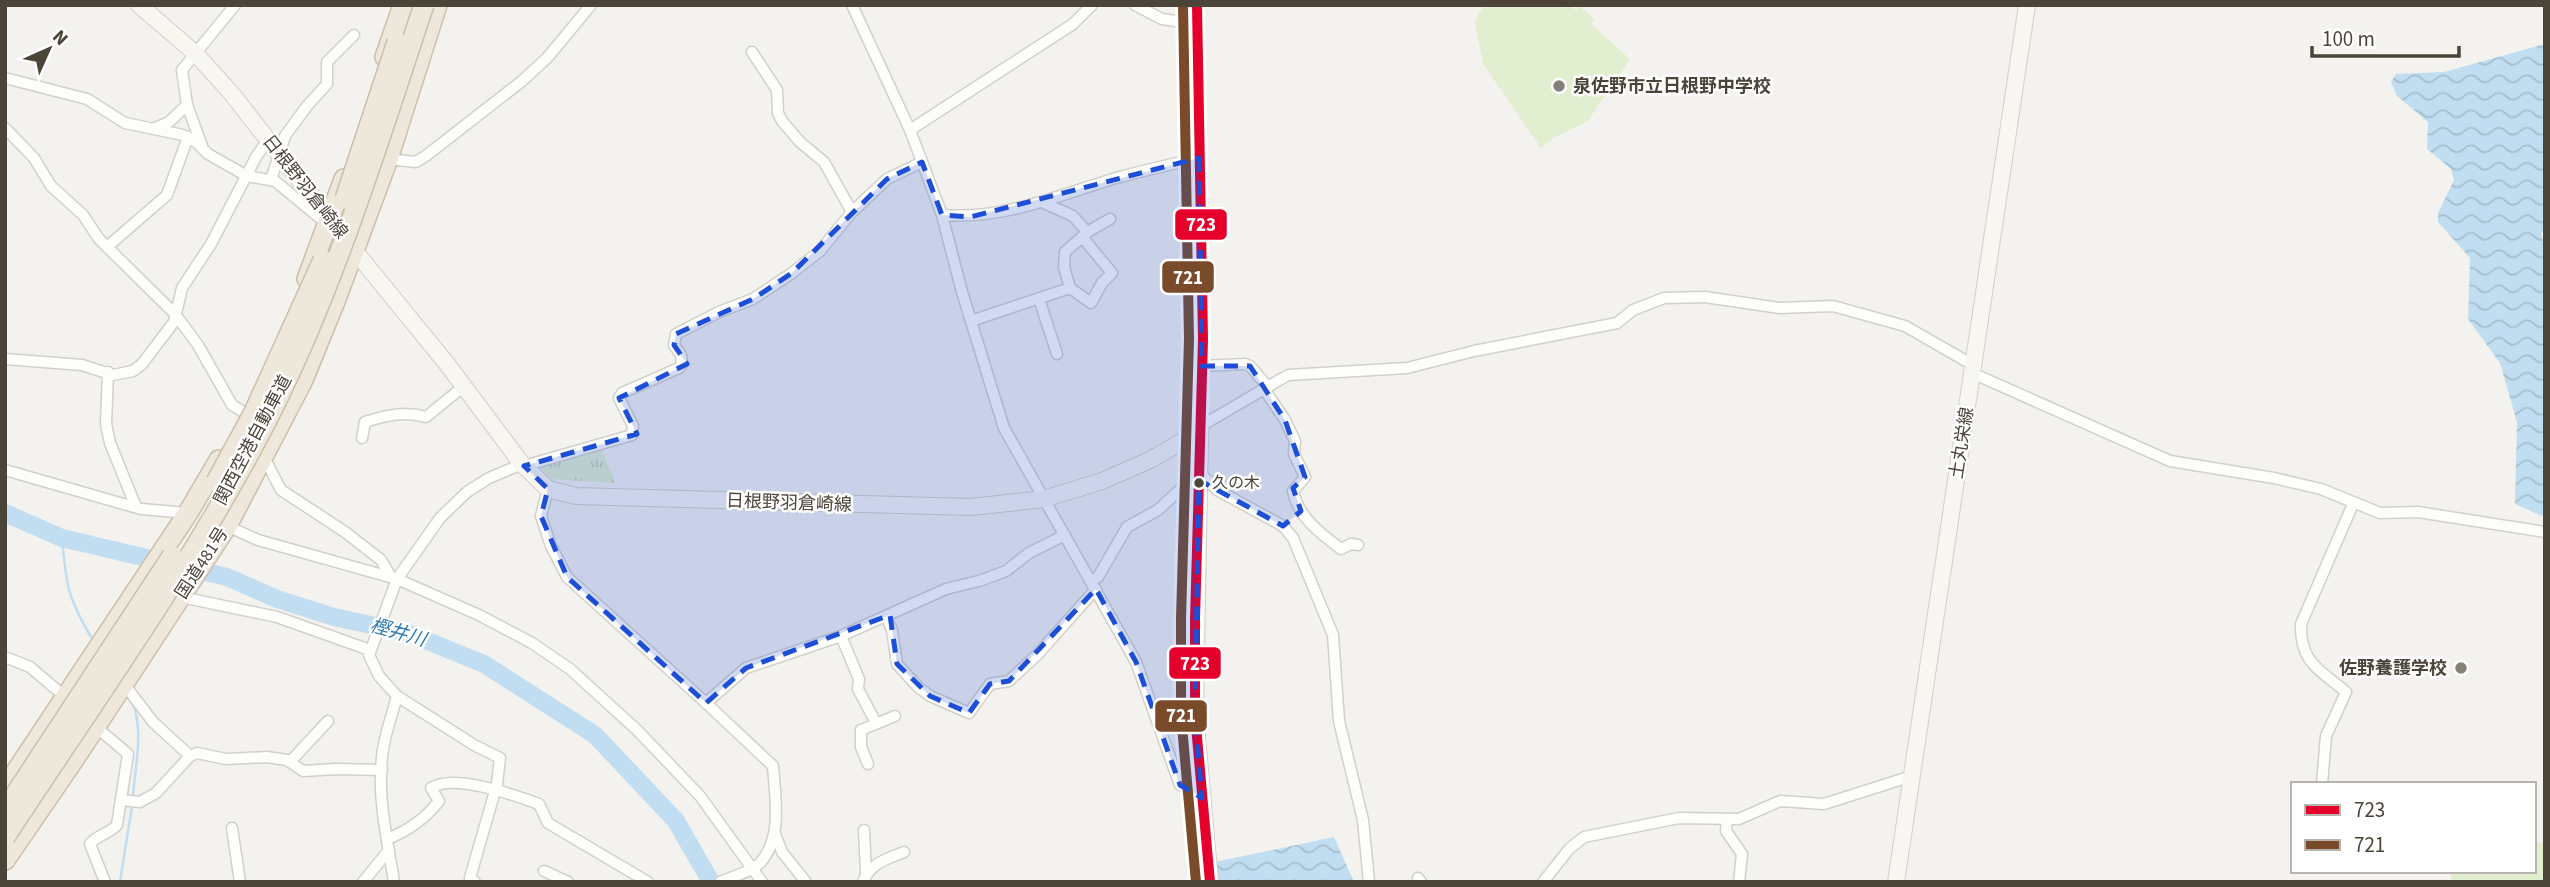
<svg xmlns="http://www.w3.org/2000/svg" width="2550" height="887" font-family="'Source Sans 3','Noto Sans JP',sans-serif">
	<defs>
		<pattern id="park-tufts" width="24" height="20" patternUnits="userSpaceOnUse" patternTransform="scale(1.75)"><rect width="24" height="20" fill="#e1eecf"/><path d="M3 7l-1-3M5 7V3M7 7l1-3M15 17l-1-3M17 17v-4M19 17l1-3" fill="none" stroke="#c3cdb2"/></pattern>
		<pattern id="water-waves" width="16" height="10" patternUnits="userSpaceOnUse" patternTransform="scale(1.75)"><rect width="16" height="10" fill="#c0ddf1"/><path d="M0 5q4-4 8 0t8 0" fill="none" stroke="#a6bfcf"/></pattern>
	</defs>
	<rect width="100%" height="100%" fill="#f4f2ee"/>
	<!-- park -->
	<path fill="url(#park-tufts)" d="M601,447L615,483L549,479L537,463Z"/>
	<!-- garden -->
	<g fill="#e1eecf">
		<path d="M1484,5H1559L1563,8L1569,5L1576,10L1580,6L1595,19L1591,24L1630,59L1587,122L1555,137L1541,148L1483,64L1475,21Z"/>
		<path d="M2534,839L2545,846V882H2450L2453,871H2534Z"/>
	</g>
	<!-- water -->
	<g fill="url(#water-waves)">
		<path d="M2545,44V228L2541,234L2545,247V515L2542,516L2515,504L2517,422L2500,363L2468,319L2470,258L2438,222V213L2454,180L2451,169L2427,149L2428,122L2397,96L2391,82L2396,74L2444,72Z"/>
		<path d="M1334,837L1354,882H1217L1215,862Z"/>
	</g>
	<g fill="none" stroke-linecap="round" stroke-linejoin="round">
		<!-- stream -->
		<g stroke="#c0ddf1" stroke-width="2.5">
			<path d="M62,538C66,586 68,599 93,640"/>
			<path d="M132,702C145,730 134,769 133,799"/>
			<path d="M120,882L132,806"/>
		</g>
		<!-- river -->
		<path stroke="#c0ddf1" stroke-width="18" d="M5,513L62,538L227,577L277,599L334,617L408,633L484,664L595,735L676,821L711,882"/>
		<!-- street casing -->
		<g stroke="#d2d0cb" stroke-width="13">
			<g id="street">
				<path d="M852,5L910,130L942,215L962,292L1004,428L1136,662L1180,785L1202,798"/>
				<path d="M1135,5L1162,19L1196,24"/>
				<path d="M1197,5V87L1203,339L1200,429"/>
				<path d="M752,52L777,90L778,113L782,121L800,142L824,162L852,212"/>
				<path d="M5,78L87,99L125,123L183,135L196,142L208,154L247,176L275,181L327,224"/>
				<path d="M5,128L34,158L51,186L83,215L99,239L175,314L198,345L232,405L245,413"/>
				<path d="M155,128L169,122L187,105"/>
				<path d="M910,130L1073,24L1092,5"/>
				<path d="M202,146L187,105L182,70L235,5"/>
				<path d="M388,159L416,162L427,155L522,81L547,58L591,5"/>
				<path d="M271,180L285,136L307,106L327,84V62L354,35"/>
				<path d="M1042,202L1073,216L1087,232"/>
				<path d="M942,215C1006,220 1060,194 1120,177C1146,170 1172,164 1199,158"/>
				<path d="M107,247L167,195L188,137"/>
				<path d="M1070,288L1091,303L1102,283L1112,273L1082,237"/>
				<path d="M1039,299L1057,354"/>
				<path d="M971,321L1070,288L1064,267L1065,252L1089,231L1110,219"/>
				<path d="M5,359L82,365L113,375L133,371L142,364L174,322L182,288L211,244L256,157L268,140"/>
				<path d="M1202,366L1245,364L1250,366L1268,387"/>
				<path d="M108,372L106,424L110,443L136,507"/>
				<path d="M1972,373L2170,461L2274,478L2321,489L2380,513L2418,512L2545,532"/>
				<path d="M1264,389L1285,420L1295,441L1294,454L1305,477L1293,491C1298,517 1321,534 1341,549L1351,544L1358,545"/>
				<path d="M1201,426L1288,375L1407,368L1474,351L1617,323L1633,310L1664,298L1705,297L1780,308L1833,306L1905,326L1973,365"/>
				<path d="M362,438L365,422C387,415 404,411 426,417L464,386"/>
				<path d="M263,455L281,490L345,532L381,560L391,577"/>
				<path d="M524,466L632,435L633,426L619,398L622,393L679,368L682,364L681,355L674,345L676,334L719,312L753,299L792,273L820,251L852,212L887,179L922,162"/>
				<path d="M5,470L141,509L188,513"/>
				<path d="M548,489L541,516L551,546L567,577L706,703L773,766C775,797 783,838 760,863C751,872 731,877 720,882"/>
				<path d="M227,526L258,540L397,579L479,615L532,643L570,669L637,730L700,796L762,882"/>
				<path d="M1091,581L1098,577L1127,527L1158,510L1199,472L1217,490L1283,526L1293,538L1333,635L1339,721L1363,820L1369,882"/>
				<path d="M181,597L277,617L370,650"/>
				<path d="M886,617L892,630L897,664L918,687L930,696L969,713L990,684L1009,681L1038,654L1096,589"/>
				<path d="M841,636L859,679L858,689L876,723"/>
				<path d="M5,657L30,667L57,690"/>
				<path d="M124,684L153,722L190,756L197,753L226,759L267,757L287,760L303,771L336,769L382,770"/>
				<path d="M397,696L474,745L500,758L497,784L470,878L475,882"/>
				<path d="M706,703L746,668L841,636L946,589L979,581L1006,571L1029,553L1065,535"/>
				<path d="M102,732L128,754L117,825C109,834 97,835 90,844L105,882"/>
				<path d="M290,762L328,721"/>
				<path d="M868,764L861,747V730L895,716"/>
				<path d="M2322,784L2326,736L2346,692C2319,669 2300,663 2301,624L2353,504"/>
				<path d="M121,800L140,802L156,793L190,756"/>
				<path d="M1727,819L1726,831L1742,854L1739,882"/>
				<path d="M232,828L240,882"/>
				<path d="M864,830L866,873"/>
				<path d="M775,834L782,852L806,882"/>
				<path d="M387,839C408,831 425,819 439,801L431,788C454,773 514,795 539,804L548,823L648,882"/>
				<path d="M544,871L568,882"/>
				<path d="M1418,878L1421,882"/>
				<path d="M363,882L389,850"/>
				<path d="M394,882C387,837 375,790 384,744C387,728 393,712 397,696L379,676L369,655L397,579L440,518L467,492L489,478L522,464"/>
				<path d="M863,882C870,863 887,859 904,852"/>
				<path d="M1543,882L1570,848L1584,837L1679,818L1739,819L1780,801L1824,804L1912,776"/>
			</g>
		</g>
		<!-- secondary casing -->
		<g stroke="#d3cfc5" stroke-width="18">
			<g id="secondary">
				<path d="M139,5L195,53L232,94L354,250L447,364L522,464L548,489L576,496L971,507L1044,499L1102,481L1150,460L1200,431"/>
				<path d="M1200,431L1195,715L1210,882"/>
				<path d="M1896,882L2027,5"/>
			</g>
		</g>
		<!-- highway casing -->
		<g stroke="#ccbfa9" stroke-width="22">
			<g id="highway">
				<path d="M385,57L403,5"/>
				<path d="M307,279L344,179"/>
				<path d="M5,788L188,513L219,460"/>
				<path d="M5,860L75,758L227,526L303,380L336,299L388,159L437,5"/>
			</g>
		</g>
		<!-- street -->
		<use href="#street" stroke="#fdfdfc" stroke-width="10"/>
		<!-- secondary -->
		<use href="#secondary" stroke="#f7f6f1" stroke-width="16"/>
		<!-- highway -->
		<use href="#highway" stroke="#ede8db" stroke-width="19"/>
		<!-- highway-bridge casing -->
		<g stroke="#ccbfa9" stroke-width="22" stroke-linecap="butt">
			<g id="highway-bridge">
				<path d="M345,199L397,42"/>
				<path d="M216,482L254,412L323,260"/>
				<path d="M5,810L172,556"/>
				<path d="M5,837C94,701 193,564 267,420C334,289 377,145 424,5"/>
			</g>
		</g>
		<!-- highway-bridge -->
		<use href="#highway-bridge" stroke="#ede8db" stroke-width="19"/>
		<!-- bus-1 casing -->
		<g stroke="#fff" stroke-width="16">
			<path id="bus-1" d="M1197,5L1203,339L1195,619V715L1210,882"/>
		</g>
		<!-- bus-2 casing -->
		<g stroke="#fff" stroke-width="16">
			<path id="bus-2" d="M1183,5L1189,339L1181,619V715L1196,882"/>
		</g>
		<!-- bus-1 -->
		<use href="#bus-1" stroke="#e4002b" stroke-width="10"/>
		<!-- bus-2 -->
		<use href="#bus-2" stroke="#7a4b2a" stroke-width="10"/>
	</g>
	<!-- marked area -->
	<path fill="#1d4ed8" fill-opacity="0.2" stroke="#1d4ed8" stroke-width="5" stroke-dasharray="14 9" stroke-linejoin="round" d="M1199,158L1202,366H1250L1285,420L1305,477L1293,488L1301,511L1283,526L1199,480L1195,715L1202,798L1180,785L1136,662L1096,589L1009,681L990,684L969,713L930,696L897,664L890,615L746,668L706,703L567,577L541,516L548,489L524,466L637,434L619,398L687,364L674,345L676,334L753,299L792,273L887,179L922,162L942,215L970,217Z"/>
	<!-- markers -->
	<g fill="#868178" stroke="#fff" stroke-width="2.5">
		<circle cx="1559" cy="86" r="7"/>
		<circle cx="2461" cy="668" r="7"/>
	</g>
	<circle fill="#4b4439" stroke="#fff" stroke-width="2.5" cx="1199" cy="483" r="6"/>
	<g text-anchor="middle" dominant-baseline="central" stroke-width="5" stroke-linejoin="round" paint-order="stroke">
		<!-- bus labels -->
		<g font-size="16" fill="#4b4439" stroke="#fff" text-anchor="start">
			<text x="1212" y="483">久の木</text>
		</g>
		<!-- poi labels -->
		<g font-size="18" font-weight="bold" fill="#4b4439" stroke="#fff" text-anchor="start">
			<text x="1573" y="86">泉佐野市立日根野中学校</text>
			<text x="2447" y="668" text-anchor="end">佐野養護学校</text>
		</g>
		<!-- street labels -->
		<g font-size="18" fill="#4b4439" stroke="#fff">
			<text transform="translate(305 187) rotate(52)">日根野羽倉崎線</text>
			<text transform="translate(253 440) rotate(-62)">関西空港自動車道</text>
			<text transform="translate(1962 443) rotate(-81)">土丸栄線</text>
			<text transform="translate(789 503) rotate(2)">日根野羽倉崎線</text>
			<text transform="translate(202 563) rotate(-57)">国道481号</text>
		</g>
		<!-- water labels -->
		<g font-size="19" font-style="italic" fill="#2e7ab2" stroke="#fff">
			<text transform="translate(398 633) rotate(16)">樫井川</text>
		</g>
	</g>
	<g stroke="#fff" stroke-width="2.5">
		<rect x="1174" y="208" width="54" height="33" rx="7" fill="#e4002b"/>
		<rect x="1161" y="260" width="54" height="34" rx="7" fill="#7a4b2a"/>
		<rect x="1168" y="646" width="54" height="34" rx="7" fill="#e4002b"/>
		<rect x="1154" y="699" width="54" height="34" rx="7" fill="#7a4b2a"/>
	</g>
	<g font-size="19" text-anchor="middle" font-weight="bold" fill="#fff">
		<text x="1201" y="231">723</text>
		<text x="1188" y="284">721</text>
		<text x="1195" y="670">723</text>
		<text x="1181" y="722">721</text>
	</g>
	<!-- border -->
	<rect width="2550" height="887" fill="none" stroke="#4b4439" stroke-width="14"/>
	<!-- legend -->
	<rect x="2291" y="782" width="245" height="91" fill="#ffffff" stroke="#b7b4b0" stroke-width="2"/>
	<rect x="2305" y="805" width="35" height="10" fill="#e4002b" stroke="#b7b4b0" stroke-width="2"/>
	<text x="2354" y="817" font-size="21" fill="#4b4439">723</text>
	<rect x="2305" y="840" width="35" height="10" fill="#7a4b2a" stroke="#b7b4b0" stroke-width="2"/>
	<text x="2354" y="852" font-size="21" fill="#4b4439">721</text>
	<!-- north arrow -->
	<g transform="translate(49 49) rotate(45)" stroke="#ffffff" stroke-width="5" paint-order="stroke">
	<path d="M0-5L12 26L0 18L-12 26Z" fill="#4b4439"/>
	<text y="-10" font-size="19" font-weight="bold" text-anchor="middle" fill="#4b4439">N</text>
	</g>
	<!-- scale -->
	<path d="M2312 46v10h147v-10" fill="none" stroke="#4b4439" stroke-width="3.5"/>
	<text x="2322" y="46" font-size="21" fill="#4b4439" stroke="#ffffff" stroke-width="5" paint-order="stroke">100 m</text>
</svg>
